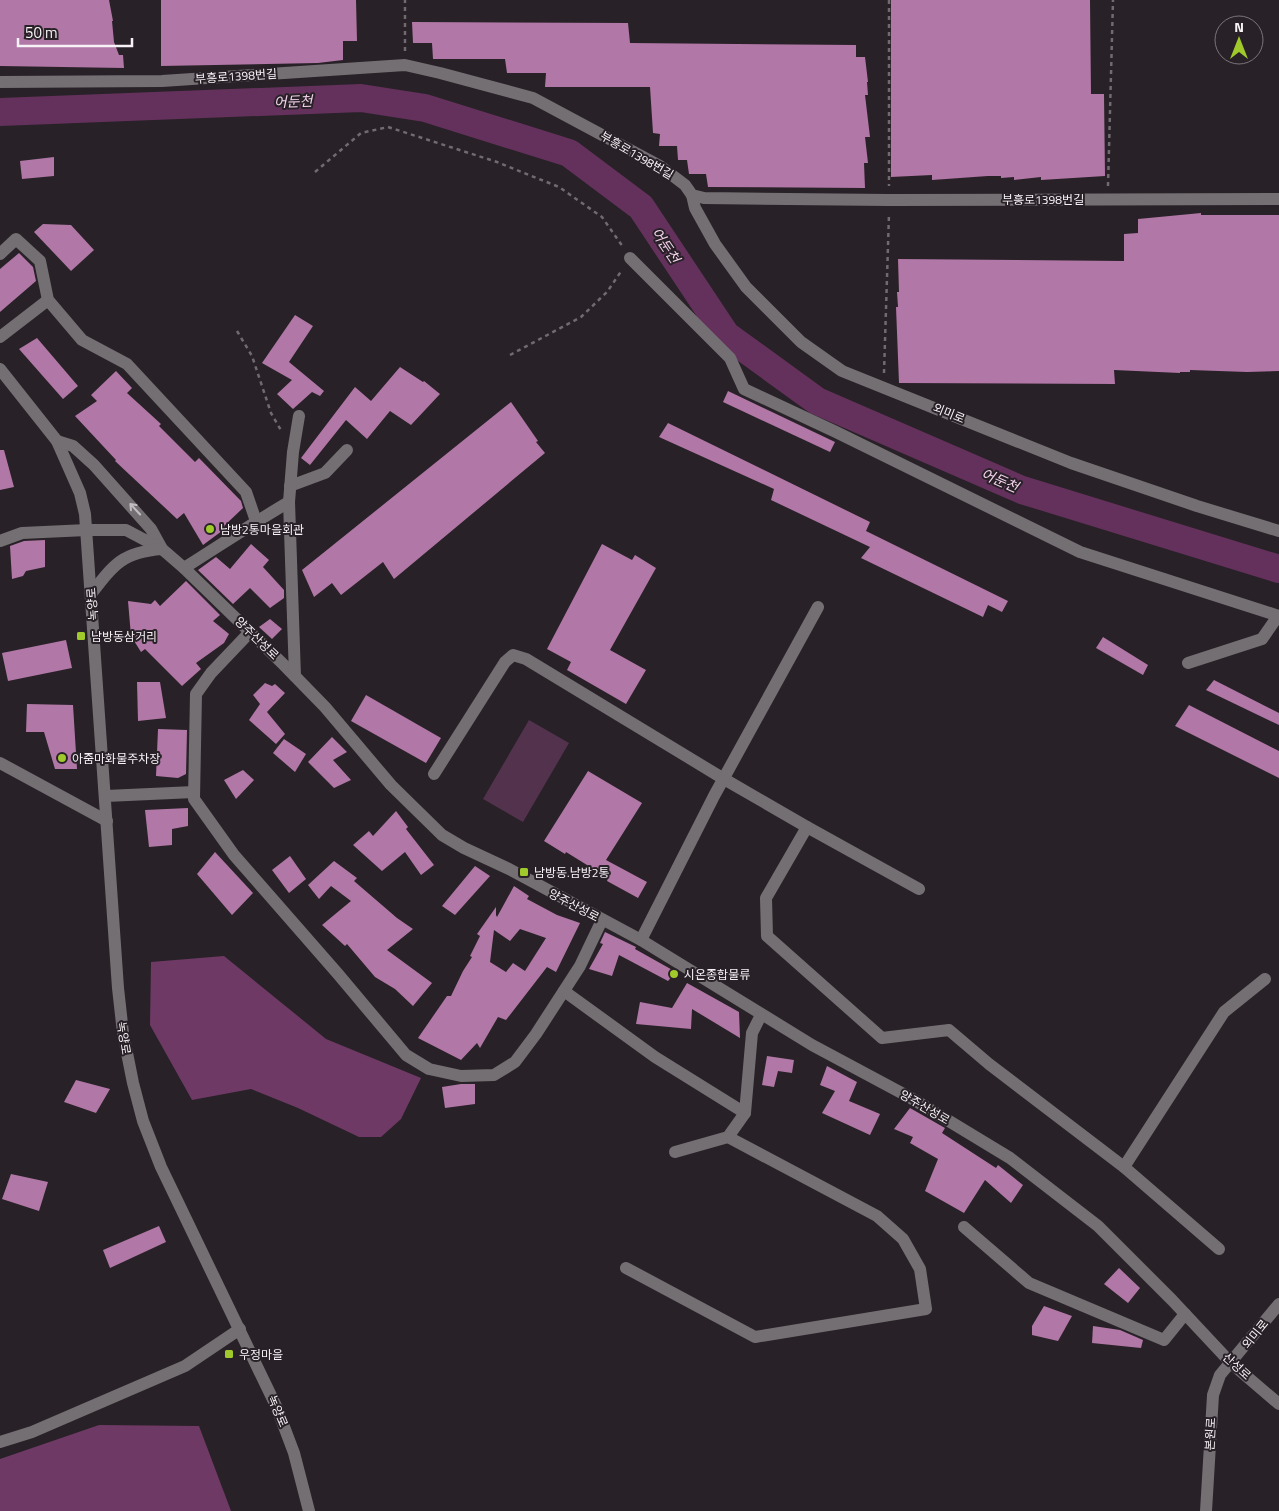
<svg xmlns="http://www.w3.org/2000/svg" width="1279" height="1511" font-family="'Titillium Web','Noto Sans KR',sans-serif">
	<rect width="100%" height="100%" fill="#282127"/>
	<!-- green -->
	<path fill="#53324d" d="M529,720L569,743L523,822L483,799Z"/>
	<!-- forest -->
	<g fill="#6e3a65">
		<path d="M224,956L326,1039L421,1078L401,1119L381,1137H359L298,1108L251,1089L192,1100L150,1025L151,962Z"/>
		<path d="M99,1425L199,1426L231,1511H0V1459Z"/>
	</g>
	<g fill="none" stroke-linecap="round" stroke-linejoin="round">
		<!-- river -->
		<path stroke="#64315c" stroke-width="28" d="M0,112L361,98L425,108L569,153L641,207L726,335L817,401L1022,490L1279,569"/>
	</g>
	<!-- building -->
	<g fill="#b177a6" fill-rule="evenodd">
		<path d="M0,0H109L113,21H112L114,42L119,55H123L124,68L0,66Z"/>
		<path d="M161,0H356L357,41H343V60L318,63L161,66Z"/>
		<path d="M891,0H1090L1091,94H1104L1105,176L1041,180V177L1014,180V177L1001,178V176H988L932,180V175L891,177Z"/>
		<path d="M412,22L628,23L630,43L856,45V57H865L868,82H867L868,95H865L870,137H865L868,163H864L865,188L708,187L706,174H689L687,160H678L677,146H659L660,134L653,133L650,87H545L546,73H507L505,59H433L432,43H413Z"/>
		<path d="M54,157V176L22,179L20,161Z"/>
		<path d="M1201,213V215H1279V371L1247,372L1190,370V372H1180V373L1114,370L1115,384L899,383L896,307H898L897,292H899L898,259L1124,261V234L1138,233V219Z"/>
		<path d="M43,224L71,225L94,250L71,271L34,232Z"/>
		<path d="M19,253L33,267L36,281L0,312V269Z"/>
		<path d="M295,315L313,326L289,362L324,391L320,396L312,392L293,409L277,394L292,380L262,363Z"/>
		<path d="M37,338L78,386L63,399L19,349Z"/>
		<path d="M400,367L423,382L424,381L440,394L411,425L390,411L367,439L346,420L310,465L301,458L355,387L371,401Z"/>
		<path d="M116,371L132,388L127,393L161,424L159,426L195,462L199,458L241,501L243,508L224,526L226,528L203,545L184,513L177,519L115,461L116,460L75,416L97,401L91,395Z"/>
		<path d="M728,391L835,442L830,452L723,402Z"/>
		<path d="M511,402L538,441L536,442L545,453L394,579L383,562L341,595L332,583L314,597L302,570Z"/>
		<path d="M668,423L870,522L866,531L1008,601L1002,612L988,605L983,617L861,558L870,547L771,500L774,489L659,437Z"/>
		<path d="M0,450H4L14,487L0,490Z"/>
		<path d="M45,540V567L26,571L23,576L12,579L10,546L24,541Z"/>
		<path d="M251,544L269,560L263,567L284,590V598L270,608L250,588L233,604L198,570L216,557L230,569Z"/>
		<path d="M602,544L632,560L635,555L656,568L610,650L646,670L626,704L567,670L571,662L547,649Z"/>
		<path d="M186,581L220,615L213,621L229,634L224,643L196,663L201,669L182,686L145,649L141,652L131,636L128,601L151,604L155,600L160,606Z"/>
		<path d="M270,619L282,629L272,639L259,627Z"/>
		<path d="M1103,637L1148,665L1143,675L1096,648Z"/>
		<path d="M66,640L72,668L8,681L2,653Z"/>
		<path d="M1214,680L1279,713V725L1206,690Z"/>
		<path d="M137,682H160L166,718L138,721Z"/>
		<path d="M265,683L272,686L275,684L285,693L267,712L285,734L276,744L249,720L260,704L253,695Z"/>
		<path d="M366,695L441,738L426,763L351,721Z"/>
		<path d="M27,704L73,705L77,769H55L44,732H26Z"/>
		<path d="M1189,705L1279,751V778L1175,726Z"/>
		<path d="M158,729L187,730L186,774L178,778L156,776Z"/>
		<path d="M332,737L347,752L333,760L351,780L334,788L308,762Z"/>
		<path d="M284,739L306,754L295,772L273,753Z"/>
		<path d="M243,770L254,780L236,799L224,780Z"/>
		<path d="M588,771L642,803L606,860L647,882L638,898L607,881L608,878L566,852L565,854L544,841Z"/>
		<path d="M188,808V826L172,829V845L149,847L145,810Z"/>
		<path d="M396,811L408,827L406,829L434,865L421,875L405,852L382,871L353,845L369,831L373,836Z"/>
		<path d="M215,852L253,893L232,915L197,874Z"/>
		<path d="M290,856L306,879L289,893L272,870Z"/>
		<path d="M334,861L357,878L354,881L397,918L413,929L387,950L432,983L413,1006L395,989L375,977L347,944L345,946L322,925L351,901L331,886L319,899L308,885Z"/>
		<path d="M475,866L490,876L455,915L442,906Z"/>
		<path d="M514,886L529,896L527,899L557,915L580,923L556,972L547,967L506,1020L498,1017L480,1048L477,1043L461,1060L418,1038L447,996H451L463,971L472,957L470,956L480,936L477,934L496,907V915L497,917ZM520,929L546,938L525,971L513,963L506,972L490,962L494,930L510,941Z"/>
		<path d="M605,932L636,947L635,949L676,972L668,981L619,955L612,976L589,969L603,944L600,943Z"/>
		<path d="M687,983L739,1012L740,1038L692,1009L691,1029L636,1024L640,1002L672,1008Z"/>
		<path d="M767,1056L794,1060L792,1073L778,1071L774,1087L762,1085Z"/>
		<path d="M827,1066L857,1082L849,1101L880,1114L870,1135L822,1113L835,1091L820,1085Z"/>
		<path d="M76,1080L110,1089L96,1113L64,1102Z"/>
		<path d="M461,1084H475V1104L445,1108L442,1087Z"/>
		<path d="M910,1108L945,1128L942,1133L996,1168L998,1165L1023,1185L1011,1203L985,1180L964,1213L925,1191L938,1159L910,1143L913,1137L894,1129Z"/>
		<path d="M11,1174L48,1182L39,1211L2,1199Z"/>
		<path d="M159,1226L166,1242L110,1268L103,1250Z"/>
		<path d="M1119,1268L1140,1288L1128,1303L1104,1284Z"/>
		<path d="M1044,1306L1072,1316L1058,1341L1032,1335V1326Z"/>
		<path d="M1093,1326L1120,1330L1143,1340L1141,1348L1092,1343Z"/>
	</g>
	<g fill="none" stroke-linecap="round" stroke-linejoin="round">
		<!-- path -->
		<g stroke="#716a70" stroke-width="2.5" stroke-dasharray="4 4" stroke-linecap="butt">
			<path d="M889,0V186"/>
			<path d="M405,51V0"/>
			<path d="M315,172L361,133L388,127L497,162L559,187L602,217L623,247"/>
			<path d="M1108,186L1113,0"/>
			<path d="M237,331L252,356L271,413L282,432"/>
			<path d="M510,355L581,317L607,292L622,270"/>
			<path d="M884,373L889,214"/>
		</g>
		<!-- minor -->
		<g stroke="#736f72" stroke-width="12">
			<path d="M0,82L162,81L405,65L440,73L533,98L660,166L685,185L692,195L704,198L889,200L1279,199"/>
			<path d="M692,195L695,208L715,244L746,287L801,342L842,371L1071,463L1197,506L1279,531"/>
			<path d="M0,254L16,239L40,261L48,300L82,340L127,364L246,492L256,521"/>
			<path d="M630,258L730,358L744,389L836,432L1080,552L1279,616"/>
			<path d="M0,337L48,300"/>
			<path d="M0,369L57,441L80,493L85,514L118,988L123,1033L133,1083L143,1121L161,1167L277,1408L294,1453L309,1511"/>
			<path d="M57,441L73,446L94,465L151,529L162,549"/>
			<path d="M290,486L325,473L347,450"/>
			<path d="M0,541L22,533L87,530H126L162,549L184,568L284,665L325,707L391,785L442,835L464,848L509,869L641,940L812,1045L911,1098L1010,1158L1098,1226L1172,1300L1231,1363L1279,1404"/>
			<path d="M184,568C219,546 253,523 289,502"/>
			<path d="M91,594C114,564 123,552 162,549"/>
			<path d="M250,632L211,673L196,694L194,799L234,855L338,974L406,1055L429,1069L461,1076L494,1075L515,1062L536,1034L580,966L602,920"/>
			<path d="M1188,663L1262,639L1278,616"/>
			<path d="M295,676L289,502L293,452L299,416"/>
			<path d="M0,763L107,821"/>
			<path d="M434,774L505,662L513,655L526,659L724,779L807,827L919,889"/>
			<path d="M106,796L194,792"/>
			<path d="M807,827L766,898L767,936L882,1038L949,1030L989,1064L1124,1167L1219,1249"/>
			<path d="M641,940L714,796L818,607"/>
			<path d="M564,991L655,1057L745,1113L752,1033L761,1015"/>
			<path d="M675,1152L728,1137L745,1113"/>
			<path d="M1124,1167L1224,1012L1265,979"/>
			<path d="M964,1227L1029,1283L1164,1340L1185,1314"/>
			<path d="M626,1268L755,1337L926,1309L920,1269L903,1239L877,1216L728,1137"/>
			<path d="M0,1442L32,1432L185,1366L240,1329"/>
			<path d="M1206,1511L1213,1395L1220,1375L1279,1304"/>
		</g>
	</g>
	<!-- one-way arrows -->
	<defs><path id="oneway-shaft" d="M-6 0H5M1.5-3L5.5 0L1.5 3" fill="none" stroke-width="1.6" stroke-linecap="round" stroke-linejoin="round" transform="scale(1.25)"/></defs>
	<use stroke="#c2bec1" href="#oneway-shaft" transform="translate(135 509) rotate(-133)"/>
	<!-- markers -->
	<g fill="#a0c92b" stroke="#282127" stroke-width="2">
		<circle cx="210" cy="529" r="5"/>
		<rect x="76" y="631" width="10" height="10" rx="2.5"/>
		<circle cx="62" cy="758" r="5"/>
		<rect x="519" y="867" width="10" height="10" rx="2.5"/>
		<circle cx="674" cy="974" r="5"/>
		<rect x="224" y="1349" width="10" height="10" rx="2.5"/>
	</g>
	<g text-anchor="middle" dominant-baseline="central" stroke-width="4" stroke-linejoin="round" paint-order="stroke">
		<!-- street labels -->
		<g font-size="12" fill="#f7f2f6" stroke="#282127">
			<text transform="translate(236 76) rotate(-4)">부흥로1398번길</text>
			<text transform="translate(637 155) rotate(30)">부흥로1398번길</text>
			<text x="1043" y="199">부흥로1398번길</text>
			<text transform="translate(949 413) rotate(22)">외미로</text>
			<text transform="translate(92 604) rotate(-94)">녹양로</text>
			<text transform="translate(257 638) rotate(44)">양주산성로</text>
			<text transform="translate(574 905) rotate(28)">양주산성로</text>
			<text transform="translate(124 1038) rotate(81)">녹양로</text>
			<text transform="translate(925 1107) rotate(30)">양주산성로</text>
			<text transform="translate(1255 1334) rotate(-51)">외미로</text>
			<text transform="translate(1237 1366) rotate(42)">산성로</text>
			<text transform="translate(278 1411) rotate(67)">녹양로</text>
			<text transform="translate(1210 1434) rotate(-87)">본원로</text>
		</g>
		<!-- poi labels -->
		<g font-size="12" fill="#f7f2f6" stroke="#282127" text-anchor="start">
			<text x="220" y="529">남방2통마을회관</text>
			<text x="91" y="636">남방동삼거리</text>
			<text x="72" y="758">아줌마화물주차장</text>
			<text x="534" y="872">남방동.남방2통</text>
			<text x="684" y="974">시온종합물류</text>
			<text x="239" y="1354">우정마을</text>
		</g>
		<!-- water labels -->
		<g font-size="14" font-style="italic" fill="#f5d4ee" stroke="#282127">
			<text transform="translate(293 101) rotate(-2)">어둔천</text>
			<text transform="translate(666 245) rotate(56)">어둔천</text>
			<text transform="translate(1000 480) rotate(23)">어둔천</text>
		</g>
	</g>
	<!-- north arrow -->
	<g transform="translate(1239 40)"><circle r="24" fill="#282127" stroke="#7b757a"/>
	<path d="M0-4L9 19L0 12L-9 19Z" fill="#a0c92b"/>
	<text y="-8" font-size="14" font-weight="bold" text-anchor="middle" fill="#f7f2f6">N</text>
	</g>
	<!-- scale -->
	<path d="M18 38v8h114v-8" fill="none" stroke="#f7f2f6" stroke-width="2.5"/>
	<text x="25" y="38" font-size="15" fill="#f7f2f6" stroke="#282127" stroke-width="4" paint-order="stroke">50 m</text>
</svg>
